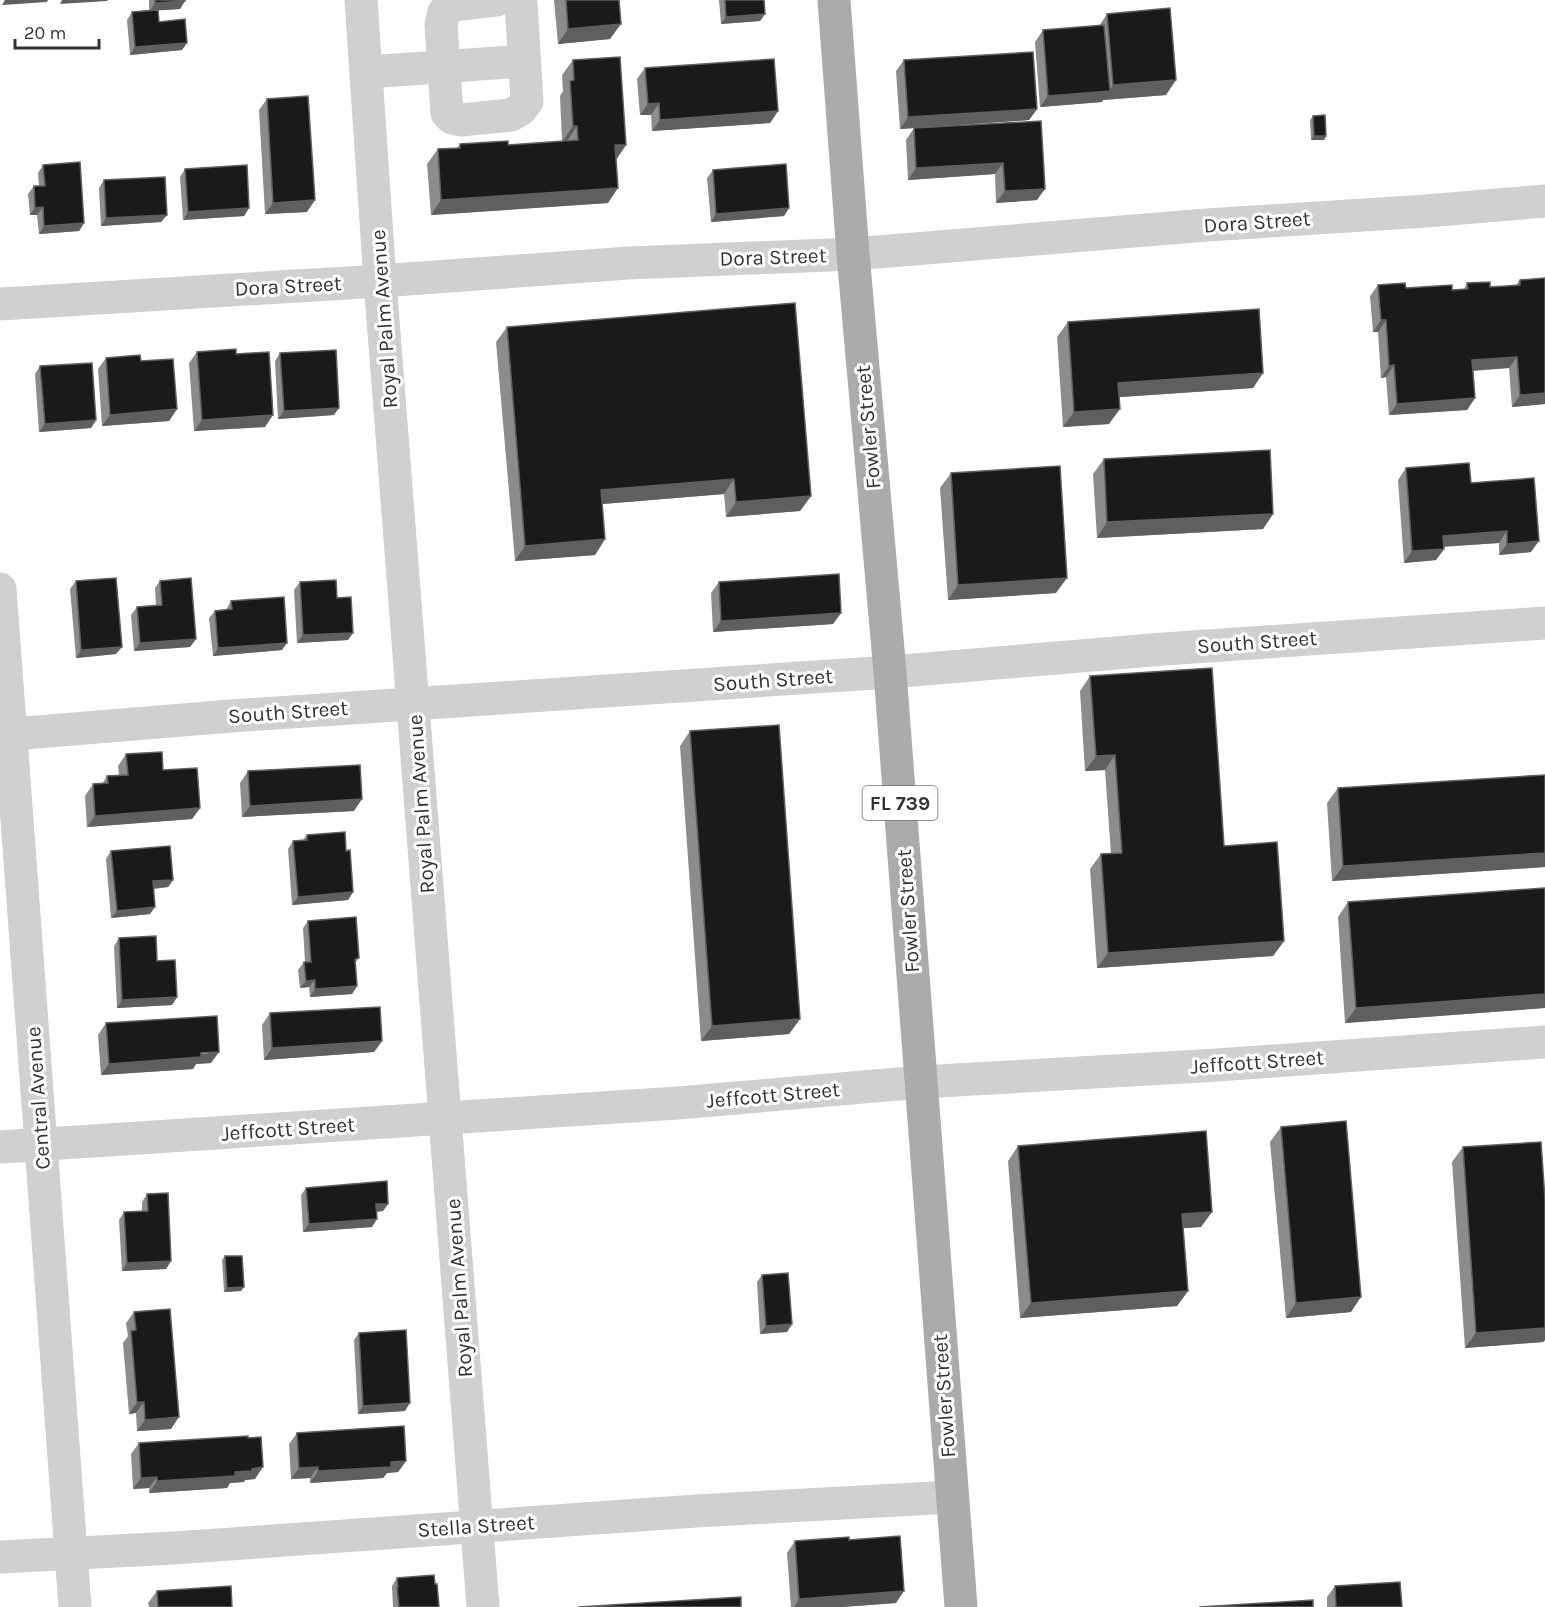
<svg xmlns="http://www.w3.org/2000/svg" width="1545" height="1607" font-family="Karla,sans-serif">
	<rect width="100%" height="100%" fill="#fff"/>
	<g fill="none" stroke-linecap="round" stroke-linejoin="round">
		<!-- minor -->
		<g stroke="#d0d0d0" stroke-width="33">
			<path d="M361,0L380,281L483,1607"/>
			<path d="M497,0L452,5L444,12L441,25L447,113L452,118L461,120L511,115L521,109L527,101L521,3L517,0"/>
			<path d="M367,72L524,61"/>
			<path d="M0,304L380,281L629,263L853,254L1207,225L1426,211L1545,201"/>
			<path d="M0,589L75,1607"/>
			<path d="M0,735L231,716L890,672L1164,649L1545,623"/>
			<path d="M0,1147L678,1103L921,1082L1202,1066L1545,1042"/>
			<path d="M0,1557L174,1548L696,1511L952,1497"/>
		</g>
		<!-- major -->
		<path stroke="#ababab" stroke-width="33" d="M834,0L853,254L890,672L961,1607"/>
	</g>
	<!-- wall -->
	<g fill="#8c8c8c">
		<path d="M149,0H185L180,9L158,10L159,22L182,50L130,55L127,20L132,12L149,10Z"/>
		<path d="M554,0H619L610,39L558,44Z"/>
		<path d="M719,0H764L765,14L760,21L721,24Z"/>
		<path d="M1107,14L1166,95L1103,100L1102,102L1040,107L1035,42L1043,30L1099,26Z"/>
		<path d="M573,60L626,145L616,159L608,203L431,215L427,164L438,149L457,148L460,144L508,145L562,141L560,96L563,91L562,75Z"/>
		<path d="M904,60L1037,109L1029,120L900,129L896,71Z"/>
		<path d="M645,68L778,111L770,123L652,131L651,115H640L637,79Z"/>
		<path d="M267,99L307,212L265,214L259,110Z"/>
		<path d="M1313,116L1326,136L1324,140H1311L1310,120Z"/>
		<path d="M1041,121L1037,200L996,203L995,174L908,180L906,140L914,128Z"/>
		<path d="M43,165L84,223L79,231L39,234L37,215H30L28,194L34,186H39L38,173Z"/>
		<path d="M185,169L249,208L244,216L183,220L180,177Z"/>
		<path d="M713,170L789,208L784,216L711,222L707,178Z"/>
		<path d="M104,180L167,215L161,222L101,226L99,188Z"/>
		<path d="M1520,280L1545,404L1512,407L1509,368L1473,371L1475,398L1467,410L1389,415L1386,377L1381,378L1378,332H1373L1370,296L1378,285L1406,288L1452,290L1464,289L1467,283L1490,287L1516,285Z"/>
		<path d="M1068,322L1263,373L1253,388L1119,397L1109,424L1063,427L1057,337Z"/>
		<path d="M507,327L811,496L800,511L726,517L724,494L602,504L605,539L595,555L515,561L496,342Z"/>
		<path d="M197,352L236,354L265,427L194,431L189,363Z"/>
		<path d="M280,353L334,415L278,419L275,361Z"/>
		<path d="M106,358L141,361L177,409L169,421L102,426L98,369Z"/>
		<path d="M40,366L96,420L91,428L39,432L35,374Z"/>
		<path d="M1104,459L1273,514L1263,529L1097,538L1093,474Z"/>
		<path d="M1406,468L1471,483L1531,552L1499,555V543L1443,547L1444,549L1436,560L1404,563L1398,480Z"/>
		<path d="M951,473L1056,593L948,600L940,488Z"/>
		<path d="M76,581L116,654L76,658L70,589Z"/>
		<path d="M160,581L196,639L190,647L134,651L131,615L137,607L156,606L155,588Z"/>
		<path d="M300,582L337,598L348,640L297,643L294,590Z"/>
		<path d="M719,582L841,613L833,624L713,632L711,593Z"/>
		<path d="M231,601L282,650L213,656L209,618L215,611L226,610Z"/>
		<path d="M1090,676L1224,846L1284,941L1273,956L1097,968L1090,869L1101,854H1111L1105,770L1085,771L1080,691Z"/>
		<path d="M690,731L800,1019L789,1034L701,1041L680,746Z"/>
		<path d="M126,754L163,770L200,808L192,819L87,827L85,796L93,784H102L107,776H119L118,766Z"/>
		<path d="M248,771L354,811L242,817L240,783Z"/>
		<path d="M1545,775V867L1332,881L1327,803L1338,788Z"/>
		<path d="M307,835L346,851L353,892L348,900L292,905L288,849L293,841L303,840Z"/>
		<path d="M111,851L173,880L168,887L154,889L150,914L111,918L106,859Z"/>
		<path d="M1545,888V1008L1345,1023L1338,917L1348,902Z"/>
		<path d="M308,921L359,958L355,963L357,986L352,994L310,997L309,987L300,988L298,970L304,962H305L303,928Z"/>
		<path d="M119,938L177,997L172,1005L117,1008L114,946Z"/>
		<path d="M270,1013L382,1041L374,1052L264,1060L262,1025Z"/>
		<path d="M106,1023L211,1063L196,1064L193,1069L101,1075L98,1035Z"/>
		<path d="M1281,1127L1351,1312L1286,1318L1270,1142Z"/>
		<path d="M1018,1146L1201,1227L1183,1228L1188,1291L1177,1306L1020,1318L1008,1161Z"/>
		<path d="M1463,1147L1545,1200V1340L1543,1342L1465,1348L1452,1162Z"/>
		<path d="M306,1188L388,1204L383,1211L377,1212L372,1227L303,1232L301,1195Z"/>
		<path d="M147,1194L171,1261L166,1269L122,1271L119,1220L124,1212L142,1211V1202Z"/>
		<path d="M225,1256L241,1291L224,1292L222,1260Z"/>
		<path d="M762,1275L792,1324L787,1332L760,1334L757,1282Z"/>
		<path d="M134,1312L171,1429L137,1431L136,1413L129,1414L123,1343L128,1336L126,1323Z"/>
		<path d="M359,1333L405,1411L358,1414L354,1340Z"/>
		<path d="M297,1433L406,1461L398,1472L387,1473L383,1478L310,1483V1478L291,1479L289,1444Z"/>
		<path d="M139,1443L255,1479L245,1480L244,1482L230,1483L227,1488L149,1493V1488L133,1489L131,1454Z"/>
		<path d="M795,1541L896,1603L842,1607H791L787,1553Z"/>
		<path d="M397,1578L435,1584L439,1607H393L392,1586Z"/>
		<path d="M1335,1586L1402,1607H1327V1597Z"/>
		<path d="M157,1591L232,1607H149L148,1603Z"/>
	</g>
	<!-- shaded-wall -->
	<g fill="#5f5f5f">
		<path d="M5,0H48L47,2L2,5Z"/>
		<path d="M62,0H108L107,1L60,4Z"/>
		<path d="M185,1L180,9L150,11L155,3Z"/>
		<path d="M765,14L760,21L721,24L726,17Z"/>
		<path d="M621,24L610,39L558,44L568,29Z"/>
		<path d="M187,43L182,50L130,55L135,47Z"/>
		<path d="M1176,80L1166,95L1103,100L1102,102L1040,107L1048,96L1109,91L1113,85Z"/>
		<path d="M659,103L651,115H640L648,104Z"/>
		<path d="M1037,109L1029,120L900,129L908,117Z"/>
		<path d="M778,111L770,123L652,131L660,120Z"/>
		<path d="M573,126H577L567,141L562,142Z"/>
		<path d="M1314,136H1326L1324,140H1311Z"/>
		<path d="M615,145H626L616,160Z"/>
		<path d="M1003,163L995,174L908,180L916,168Z"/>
		<path d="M618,188L608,203L431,215L441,200Z"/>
		<path d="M1045,189L1037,200L996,203L1005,191Z"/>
		<path d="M315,200L307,212L265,214L273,203Z"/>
		<path d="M43,207L37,215H30L35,208Z"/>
		<path d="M249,208L244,216L183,220L188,212Z"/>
		<path d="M789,208L784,216L711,222L716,214Z"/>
		<path d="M167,215L161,222L101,226L106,218Z"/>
		<path d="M84,223L79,231L39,234L44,226Z"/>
		<path d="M1381,320H1386L1378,332H1373Z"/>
		<path d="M1517,357L1509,368L1464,371L1472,360Z"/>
		<path d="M1394,365L1386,377L1381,378L1389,366Z"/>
		<path d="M1263,373L1253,388L1107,398L1118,383Z"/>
		<path d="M1545,393V404L1512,407L1520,395Z"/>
		<path d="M1475,398L1467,410L1389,415L1397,404Z"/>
		<path d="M339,408L334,415L278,419L284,411Z"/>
		<path d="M177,409L169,421L102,426L110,415Z"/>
		<path d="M1120,409L1109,424L1063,427L1074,412Z"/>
		<path d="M273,415L265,427L194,431L202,420Z"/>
		<path d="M96,420L91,428L39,432L45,424Z"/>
		<path d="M734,479L724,494L591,505L601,490Z"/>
		<path d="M811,496L800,511L726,517L736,502Z"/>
		<path d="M1273,514L1263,529L1097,538L1107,522Z"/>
		<path d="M1507,531L1499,543L1434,547L1443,536Z"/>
		<path d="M605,539L595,555L515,561L525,546Z"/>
		<path d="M1539,541L1531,552L1499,555L1507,544Z"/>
		<path d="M1444,549L1436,560L1404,563L1412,551Z"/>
		<path d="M1067,578L1056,593L948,600L958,585Z"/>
		<path d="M841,613L833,624L713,632L721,621Z"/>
		<path d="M353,633L348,640L297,643L303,635Z"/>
		<path d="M196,639L190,647L134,651L140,643Z"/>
		<path d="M287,643L282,650L213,656L218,648Z"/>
		<path d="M122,647L116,654L76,658L81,650Z"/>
		<path d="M1115,755L1105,770L1085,771L1096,756Z"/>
		<path d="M362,799L354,811L242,817L250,806Z"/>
		<path d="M200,808L192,819L87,827L95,816Z"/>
		<path d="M1545,853V867L1332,881L1343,866Z"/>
		<path d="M173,880L168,887L148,889L153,881Z"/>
		<path d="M353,892L348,900L292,905L298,897Z"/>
		<path d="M155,907L150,914L111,918L117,911Z"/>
		<path d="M1284,941L1273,956L1097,968L1108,953Z"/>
		<path d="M315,980L309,987L300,988L306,981Z"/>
		<path d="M357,986L352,994L310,997L315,989Z"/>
		<path d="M1545,994V1008L1345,1023L1356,1008Z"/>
		<path d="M177,997L172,1005L117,1008L122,1000Z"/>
		<path d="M800,1019L789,1034L701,1041L712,1026Z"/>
		<path d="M382,1041L374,1052L264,1060L272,1048Z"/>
		<path d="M219,1052L211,1063L196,1064L193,1069L101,1075L109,1064Z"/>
		<path d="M376,1204H388L383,1211L371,1212Z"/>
		<path d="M1212,1212L1201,1227L1171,1229L1182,1214Z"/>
		<path d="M377,1219L372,1227L303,1232L309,1224Z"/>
		<path d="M171,1261L166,1269L122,1271L127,1263Z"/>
		<path d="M244,1287L241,1291L224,1292L227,1288Z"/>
		<path d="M1188,1291L1177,1306L1020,1318L1031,1303Z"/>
		<path d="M1361,1297L1351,1312L1286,1318L1296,1303Z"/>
		<path d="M792,1324L787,1332L760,1334L766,1326Z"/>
		<path d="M1545,1328V1340L1543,1342L1465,1348L1476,1333Z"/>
		<path d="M137,1402H144L136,1413L129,1414Z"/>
		<path d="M410,1403L405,1411L358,1414L363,1406Z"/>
		<path d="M179,1417L171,1429L137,1431L145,1420Z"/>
		<path d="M406,1461L398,1472L387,1473L383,1478L310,1483L318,1471Z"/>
		<path d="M263,1467L255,1479L245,1480L244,1482L230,1483L227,1488L149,1493L157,1481L235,1472L252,1469Z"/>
		<path d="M318,1467L310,1478L291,1479L299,1468Z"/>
		<path d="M157,1477L149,1488L133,1489L141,1478Z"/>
		<path d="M904,1591L896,1603L842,1607H794L799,1599Z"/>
	</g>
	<!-- building -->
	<g fill="#1a1a1a" stroke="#5f5f5f" stroke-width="1.5">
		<path d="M155,0H185V1L155,3Z"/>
		<path d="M566,0H619L621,24L568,29Z"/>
		<path d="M725,0H764L765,14L726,17Z"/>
		<path d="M1170,8L1176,80L1113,85L1107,14Z"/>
		<path d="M158,10L159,22L185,19L187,43L135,47L132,12Z"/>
		<path d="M1104,25L1110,91L1048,96L1043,30Z"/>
		<path d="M1033,52L1037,109L908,117L904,60Z"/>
		<path d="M620,57L626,145H615L618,188L441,200L438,149L460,148V144L508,141V145L578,140L577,126H573L570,81L574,80L573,60Z"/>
		<path d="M774,59L778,111L660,120L659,103L648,104L645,68Z"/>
		<path d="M308,96L315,200L273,203L267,99Z"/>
		<path d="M1325,115L1326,136H1314L1313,116Z"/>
		<path d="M1041,121L1045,189L1005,191L1003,163L916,168L914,128Z"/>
		<path d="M80,162L84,223L44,226L43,207L35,208L34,186H45L43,165Z"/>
		<path d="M786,164L789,208L716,214L713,170Z"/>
		<path d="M247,165L249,208L188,212L185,169Z"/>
		<path d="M165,177L167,215L106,218L104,180Z"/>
		<path d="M1545,278V393L1520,395L1517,357L1472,360L1475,398L1397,404L1394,365L1389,366L1386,320H1381L1378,285L1405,283L1406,288L1452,285V290L1468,289L1467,283L1490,282V287L1507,286L1520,285V280Z"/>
		<path d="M795,303L811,496L736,502L734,479L601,490L605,539L525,546L507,327Z"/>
		<path d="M1259,309L1263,373L1118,383L1120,409L1074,412L1068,322Z"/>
		<path d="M236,349V354L269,352L273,415L202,420L197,352Z"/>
		<path d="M336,350L339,408L284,411L280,353Z"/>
		<path d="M140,355L141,361L173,359L177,409L110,415L106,358Z"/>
		<path d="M92,363L96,420L45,424L40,366Z"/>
		<path d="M1270,450L1273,514L1107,522L1104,459Z"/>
		<path d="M1469,463L1471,483L1534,478L1539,541L1507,544V531L1443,536L1444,549L1412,551L1406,468Z"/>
		<path d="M1060,466L1067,578L958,585L951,473Z"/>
		<path d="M839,574L841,613L721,621L719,582Z"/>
		<path d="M116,578L122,647L81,650L76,581Z"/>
		<path d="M191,578L196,639L140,643L137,607L162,605L160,581Z"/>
		<path d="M336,580L337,598L351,597L353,633L303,635L300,582Z"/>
		<path d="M284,597L287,643L218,648L215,611L232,609L231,601Z"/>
		<path d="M1212,668L1224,846L1277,842L1284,941L1108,953L1101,854L1122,853L1115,755L1096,756L1090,676Z"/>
		<path d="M779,725L800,1019L712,1026L690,731Z"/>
		<path d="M162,752L163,770L197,768L200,808L95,816L93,784L108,783L107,776L128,775L126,754Z"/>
		<path d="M360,765L362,799L250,806L248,771Z"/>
		<path d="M1545,775V853L1343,866L1338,788Z"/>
		<path d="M345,832L346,851L350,850L353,892L298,897L293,841L307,840V835Z"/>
		<path d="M170,846L173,880L153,881L155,907L117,911L111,851Z"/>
		<path d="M1545,888V994L1356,1008L1348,902Z"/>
		<path d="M356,917L359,958L355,959L357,986L315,989V980L306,981L304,962H311L308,921Z"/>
		<path d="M156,936L157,961L175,960L177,997L122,1000L119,938Z"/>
		<path d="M380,1007L382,1041L272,1048L270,1013Z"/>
		<path d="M217,1016L219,1052L201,1053V1057L109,1064L106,1023Z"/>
		<path d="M1346,1121L1361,1297L1296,1303L1281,1127Z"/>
		<path d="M1206,1131L1212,1212L1182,1214L1188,1291L1031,1303L1018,1146Z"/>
		<path d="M1541,1142L1545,1200V1328L1476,1333L1463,1147Z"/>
		<path d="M387,1181L388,1204H376L377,1219L309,1224L306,1188Z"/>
		<path d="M168,1193L171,1261L127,1263L124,1212L148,1211L147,1194Z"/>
		<path d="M225,1256H242L244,1287L227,1288Z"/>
		<path d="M788,1273L792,1324L766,1326L762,1275Z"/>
		<path d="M170,1309L179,1417L145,1420L144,1402H137L131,1331L136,1330L134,1312Z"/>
		<path d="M406,1330L410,1403L363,1406L359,1333Z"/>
		<path d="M404,1426L406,1461L391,1462V1467L318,1471V1467L299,1468L297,1433Z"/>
		<path d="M248,1436V1438L261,1437L263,1467L252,1469V1471L235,1472V1476L157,1481V1477L141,1478L139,1443Z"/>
		<path d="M900,1536L904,1591L799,1599L795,1541L849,1537V1540Z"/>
		<path d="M434,1575L435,1584H437L439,1607H399L397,1587H398L397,1578Z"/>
		<path d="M1400,1582L1402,1607H1336L1335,1586Z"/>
		<path d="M231,1586L232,1607H158L157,1591Z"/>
		<path d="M741,1597V1607H578Z"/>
		<path d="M1313,1600V1607H1199Z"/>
	</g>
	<g text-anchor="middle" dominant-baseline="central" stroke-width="6" stroke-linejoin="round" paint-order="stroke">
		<!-- shield labels -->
		<rect fill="#fff" stroke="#707070" stroke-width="1.5" x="862.5" y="786" width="75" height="34" rx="4.5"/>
		<g font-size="20" font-weight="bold" fill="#333">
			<text x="900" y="803">FL 739</text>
		</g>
		<!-- street labels -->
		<g font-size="21" fill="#333" stroke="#fff">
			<text transform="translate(1257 222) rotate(-4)">Dora Street</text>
			<text transform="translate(773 257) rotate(-2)">Dora Street</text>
			<text transform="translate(288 286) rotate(-3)">Dora Street</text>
			<text transform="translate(384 319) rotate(-94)">Royal Palm Avenue</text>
			<text transform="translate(868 427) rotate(-95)">Fowler Street</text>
			<text transform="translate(1257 642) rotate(-4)">South Street</text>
			<text transform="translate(773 680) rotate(-4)">South Street</text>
			<text transform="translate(288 712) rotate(-4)">South Street</text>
			<text transform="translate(421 804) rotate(-94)">Royal Palm Avenue</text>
			<text transform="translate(908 911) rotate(-94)">Fowler Street</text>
			<text transform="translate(1257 1062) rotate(-4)">Jeffcott Street</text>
			<text transform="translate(773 1095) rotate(-5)">Jeffcott Street</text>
			<text transform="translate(38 1098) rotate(-94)">Central Avenue</text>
			<text transform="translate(288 1129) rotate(-4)">Jeffcott Street</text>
			<text transform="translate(459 1288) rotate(-94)">Royal Palm Avenue</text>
			<text transform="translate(944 1396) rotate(-94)">Fowler Street</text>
			<text transform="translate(476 1526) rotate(-4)">Stella Street</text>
		</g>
	</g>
	<!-- scale -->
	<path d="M15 39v9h84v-9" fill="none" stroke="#333333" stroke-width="3"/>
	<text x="24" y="39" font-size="18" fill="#333333" stroke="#ffffff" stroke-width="4.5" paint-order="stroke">20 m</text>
</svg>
